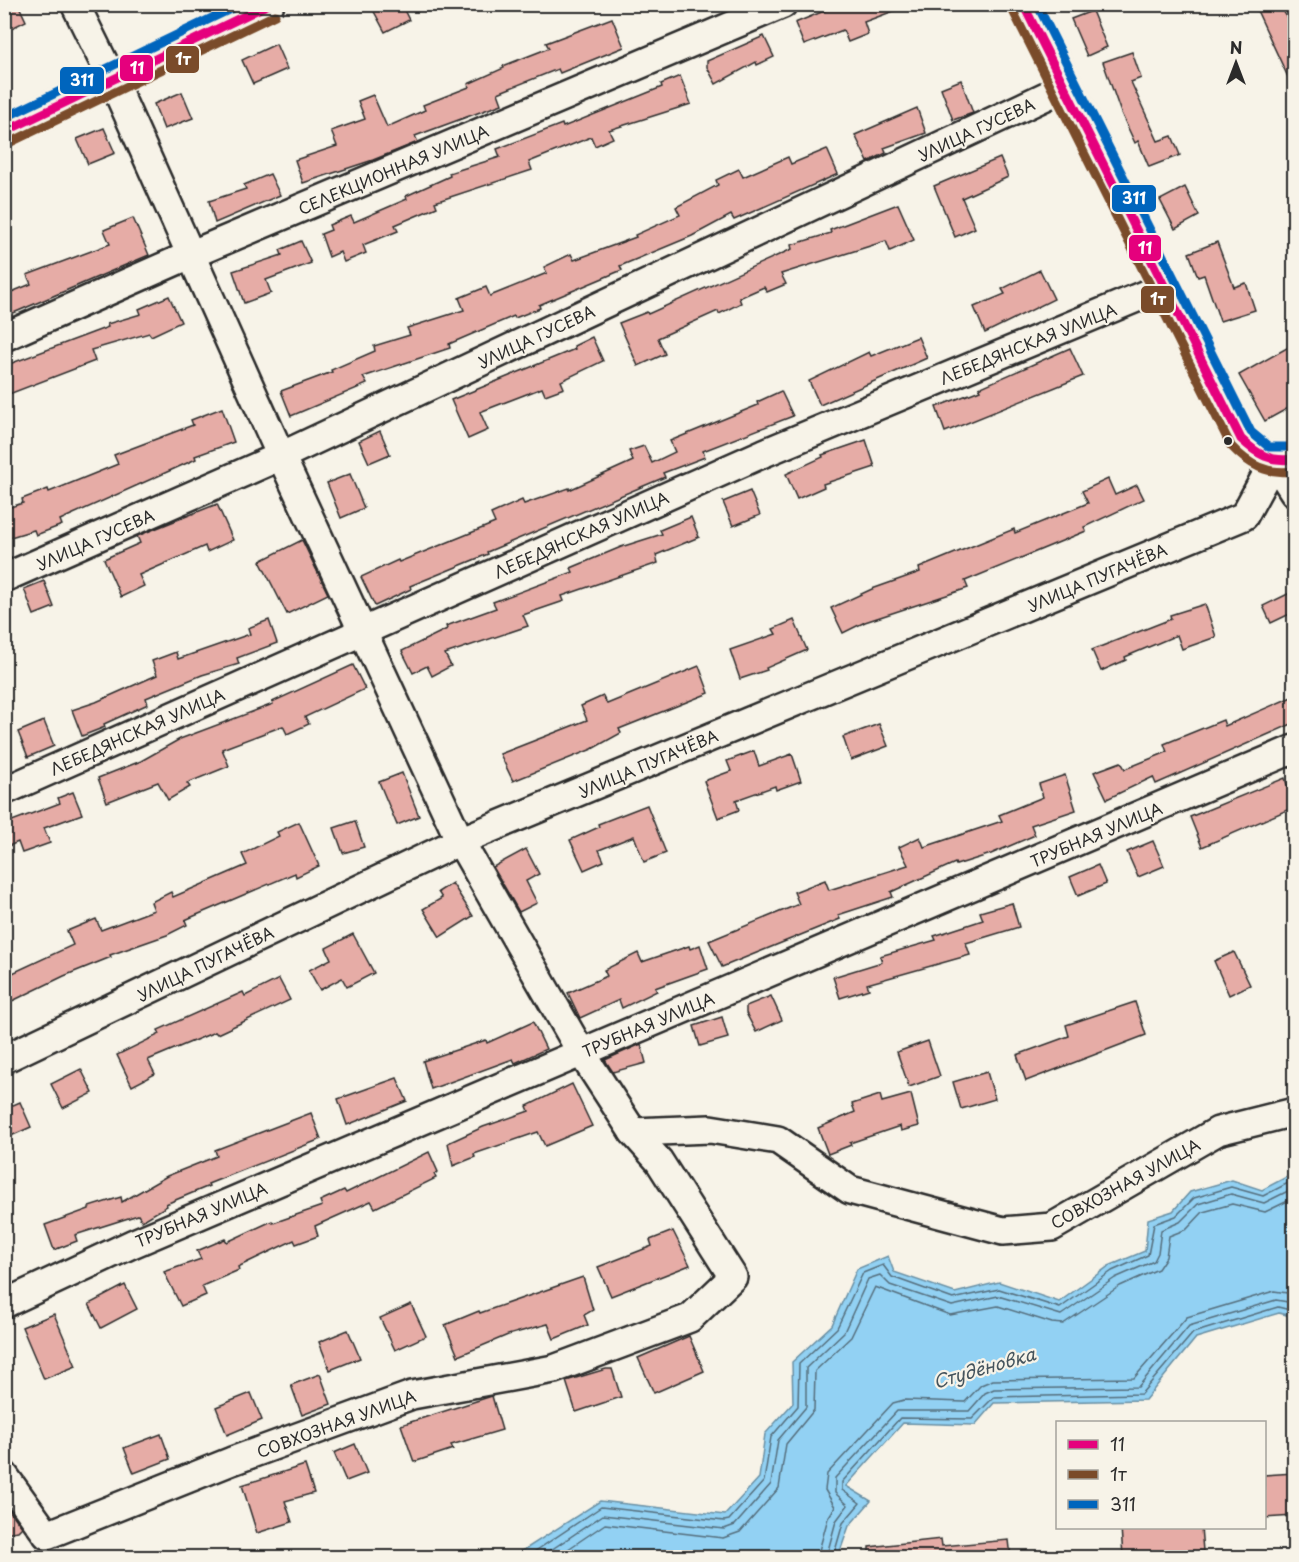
<svg xmlns="http://www.w3.org/2000/svg" width="1299" height="1562" font-family="'Playpen Sans',sans-serif">
	<rect width="100%" height="100%" fill="#f7f3e8"/>
	<filter id="ink" filterUnits="userSpaceOnUse"><feTurbulence type="fractalNoise" baseFrequency=".0167" numOctaves="2"/><feDisplacementMap in="SourceGraphic" scale="12" xChannelSelector="R" yChannelSelector="G"/><feConvolveMatrix kernelMatrix="1 2 1 2 8 2 1 2 1" color-interpolation-filters="sRGB"/></filter>
	<g filter="url(#ink)">
		<!-- water -->
		<path fill="#92d1f3" stroke="#698fa3" stroke-width="1.5" d="M1294,1173V1317L1279,1313L1196,1338L1145,1400L994,1403L975,1425L903,1423L846,1486L871,1501L849,1526L838,1557H513L600,1501L725,1515L759,1478L765,1434L793,1403L792,1362L832,1325L857,1269L888,1256L894,1272L955,1293L999,1282L1059,1302L1109,1266L1145,1251L1148,1219L1173,1211L1190,1192L1232,1180L1262,1190Z"/>
		<g fill="none" stroke-linecap="round" stroke-linejoin="round">
			<!-- shore -->
			<g stroke="#546d7b" stroke-width="1.5">
				<path d="M525,1558L601,1507L724,1521L729,1520L764,1481L771,1437L798,1406L799,1364L837,1328L863,1273L883,1265L892,1277L953,1299L999,1289L1060,1308L1112,1271L1148,1255L1154,1224L1176,1216L1194,1198L1231,1187L1263,1196L1294,1180"/>
				<path d="M539,1558L603,1515L724,1529L735,1525L771,1484L778,1440L806,1407V1368L844,1332L868,1279L880,1275L890,1285L952,1306L998,1296L1061,1315L1115,1278L1154,1261L1158,1253L1161,1230L1180,1222L1198,1204L1231,1194L1264,1203L1294,1188"/>
				<path d="M555,1558L605,1524L723,1538L740,1532L779,1488L786,1444L814,1410L815,1371L851,1337L875,1287L950,1315L998,1306L1052,1323L1063,1324L1120,1286L1158,1269L1166,1257L1169,1236L1187,1229L1203,1212L1232,1204L1265,1212L1294,1198"/>
				<path d="M817,1558L828,1518L835,1507L825,1490L827,1474L893,1403L904,1400L965,1402L981,1385L993,1380L1134,1378L1187,1317L1274,1291L1294,1294"/>
				<path d="M826,1558L836,1521L848,1505L835,1493V1478L897,1411H969L985,1393L994,1389L1138,1387L1189,1326L1276,1300L1294,1303"/>
				<path d="M833,1558L843,1523L860,1503L842,1490V1482L900,1418L972,1419L994,1397L1141,1394L1193,1333L1278,1307L1294,1311"/>
			</g>
		</g>
		<!-- building -->
		<g fill="#e6aca6" stroke="#2b2b2b" stroke-width="1.5">
			<path d="M4,4H18L26,21L4,32Z"/>
			<path d="M370,4H401L409,20L385,32Z"/>
			<path d="M841,4H906L907,6L864,22L868,34L848,42L843,30L804,45L795,23Z"/>
			<path d="M1254,4H1280L1291,26L1294,24V90Z"/>
			<path d="M1092,11L1107,47L1087,56L1071,19Z"/>
			<path d="M612,18L624,47L560,73L558,69L498,93L502,104L415,136L418,142L373,160L303,183L295,160L337,146L331,131L365,119L358,101L373,95L387,127L425,110L423,105L469,87L468,84L504,68L503,66L549,48L546,43Z"/>
			<path d="M764,36L774,57L757,65L756,62L716,84L707,67V61Z"/>
			<path d="M276,44L287,69L253,84L242,60Z"/>
			<path d="M1132,52L1141,78L1131,82L1158,141L1172,136L1180,155L1149,167L1138,141L1135,143L1121,113L1103,62Z"/>
			<path d="M680,76L691,104L609,130L613,138L595,146L591,137L529,162L532,170L435,202L437,207L395,225L398,231L363,245L366,253L344,262L340,252L329,257L321,234L331,230L329,225L351,216L354,222L407,199L406,196L450,176L449,173L500,157L497,149L562,124L563,127L662,87L661,84Z"/>
			<path d="M961,80L973,113L953,120L941,88Z"/>
			<path d="M182,92L193,118L164,129L154,104Z"/>
			<path d="M917,108L926,133L884,148L886,153L868,162L855,135Z"/>
			<path d="M104,128L115,153L88,164L77,139Z"/>
			<path d="M827,149L838,174L734,220L731,215L692,236L620,266L622,270L539,305L540,308L515,318L514,316L449,344L450,348L363,377L367,384L291,416L281,391L332,372L331,370L375,351L374,346L410,335L407,328L464,310L459,298L486,287L490,296L547,273L544,267L571,254L574,260L636,237L635,235L680,215L676,207L718,185L716,180L739,169L743,177L788,157L791,164Z"/>
			<path d="M1000,158L1008,177L962,198L975,228L955,237L934,186Z"/>
			<path d="M270,174L280,195L215,223L209,201L246,189L244,185Z"/>
			<path d="M1185,187L1199,216L1175,229L1160,200Z"/>
			<path d="M898,204L914,240L890,251L886,241L781,274L786,284L767,292L764,287L739,298L741,303L719,314L718,311L658,338L665,354L638,366L619,323L647,312L648,314L792,249L791,245L831,233L830,230Z"/>
			<path d="M133,218L149,255L4,317V295L31,284L27,275L110,244L104,230Z"/>
			<path d="M301,241L311,263L266,280L271,293L244,303L233,271L282,255L280,250Z"/>
			<path d="M1217,242L1234,287L1246,283L1255,310L1220,321L1204,275L1198,277L1189,253Z"/>
			<path d="M1040,270L1054,299L985,333L974,307L1005,294L1002,289Z"/>
			<path d="M169,296L181,322L151,336L149,333L91,350L95,361L4,396V366L108,327L107,324L141,314L139,309Z"/>
			<path d="M592,337L603,361L561,381L564,388L545,395L542,388L480,412L488,430L468,439L451,400L575,349L574,346Z"/>
			<path d="M918,337L927,358L820,405L809,381L869,352L871,356Z"/>
			<path d="M1294,344V405L1265,421L1239,375Z"/>
			<path d="M1070,348L1083,376L945,432L936,407L980,390L979,388Z"/>
			<path d="M781,391L793,416L703,451L705,457L663,473L665,477L487,552L488,554L410,586L411,589L375,606L361,577L398,560L399,562L495,523L491,514L522,500L524,504L569,488V490L633,461L629,451L644,446L652,463L675,452L670,441L758,405L757,402Z"/>
			<path d="M222,408L234,442L195,456L196,459L60,520L62,525L36,535L34,530L4,539V509L23,503L22,499L48,489L49,492L118,464L114,455L193,425L191,420Z"/>
			<path d="M380,431L390,454L369,463L359,441Z"/>
			<path d="M866,440L875,467L823,484L824,487L797,499L786,474L823,457L822,455Z"/>
			<path d="M350,474L364,508L341,518L327,483Z"/>
			<path d="M1108,479L1115,495L1137,485L1144,499L1084,527L1086,531L965,581L968,588L865,622L843,633L831,608L872,589L920,572L919,568L970,547L1014,529L1015,533L1088,503L1082,491Z"/>
			<path d="M750,491L760,515L733,526L723,502Z"/>
			<path d="M217,504L233,540L207,552L205,546L139,575L144,586L121,597L104,559L140,543L137,536Z"/>
			<path d="M691,517L699,537L656,555L658,563L562,596L564,601L523,615L528,626L445,654L451,666L432,676L427,666L413,673L402,651L447,629L446,626L496,608L493,602L573,572L571,568L621,547L662,534L660,530Z"/>
			<path d="M302,540L328,594L287,614L260,561Z"/>
			<path d="M44,581L54,607L34,615L24,589Z"/>
			<path d="M1294,591V612L1271,623L1263,606Z"/>
			<path d="M1205,604L1216,637L1182,649L1177,635L1125,657L1126,660L1101,671L1092,650L1171,619L1170,615Z"/>
			<path d="M269,620L277,643L237,658L239,664L202,675L146,698L148,704L104,724L105,727L82,736L72,710L96,702L157,675L152,661L176,652L178,659L250,634L248,628Z"/>
			<path d="M794,620L807,650L766,668L767,670L740,679L730,650L776,634L773,629Z"/>
			<path d="M353,665L365,689L305,717L309,724L287,734L283,726L222,749L229,766L187,783L190,787L168,800L158,782L107,802L98,778L141,761L180,739L273,704L272,702Z"/>
			<path d="M699,666L709,693L619,729L621,733L592,749L513,781L500,754L587,720L581,706L603,696L607,704Z"/>
			<path d="M1294,696V723L1156,784L1153,777L1107,799L1094,772L1121,762L1125,769L1167,752L1164,744L1223,720L1225,726Z"/>
			<path d="M44,721L54,746L28,757L18,732Z"/>
			<path d="M879,724L888,746L851,760L843,737Z"/>
			<path d="M754,751L759,766L792,754L801,781L776,790L775,786L736,800L739,810L718,818L704,781L731,771L727,761Z"/>
			<path d="M402,773L419,816L397,825L379,782Z"/>
			<path d="M1065,775L1076,810L1031,825L1035,835L991,854L956,865L955,863L891,892L893,897L838,915L840,919L722,967L709,941L799,904L794,892L825,880L829,890L908,865L899,847L920,837L924,847L1002,821L999,815L1043,797L1039,784Z"/>
			<path d="M1285,778L1294,807L1202,847L1190,817Z"/>
			<path d="M73,792L82,814L44,828L50,843L22,853L18,842L4,848V824L60,803L58,798Z"/>
			<path d="M647,805L666,853L644,862L634,836L599,850L604,861L584,870L570,840L599,827L598,824Z"/>
			<path d="M355,821L364,847L343,853L334,828Z"/>
			<path d="M299,822L319,866L296,877L295,873L185,920L187,925L167,935L110,955L111,957L64,976L4,1005V977L73,945L67,931L96,919L101,930L154,910L151,902L171,892L173,897L247,865L242,854L279,836L277,832Z"/>
			<path d="M1153,841L1164,866L1138,877L1127,852Z"/>
			<path d="M526,849L539,874L526,881L537,903L519,912L493,867Z"/>
			<path d="M1098,865L1106,884L1078,896L1070,877Z"/>
			<path d="M452,883L473,916L440,937L423,909L442,898L438,892Z"/>
			<path d="M1012,903L1019,927L966,943L970,955L867,984L869,989L840,998L833,977L882,962L880,956L936,940L934,936L983,920L980,912Z"/>
			<path d="M353,934L374,973L347,987L342,978L320,990L309,970L331,959L326,948Z"/>
			<path d="M700,945L708,969L655,988L657,991L622,1008L619,1000L580,1018L568,993L607,976L604,970L638,953L642,962L689,946L690,949Z"/>
			<path d="M1234,952L1250,985L1229,995L1214,961Z"/>
			<path d="M279,979L290,1000L217,1034L215,1032L148,1060L155,1074L132,1086L117,1055L160,1034L158,1030L243,992L245,996Z"/>
			<path d="M771,996L782,1020L756,1032L746,1013V1006Z"/>
			<path d="M1135,1002L1146,1035L1026,1081L1017,1055L1069,1036L1066,1025Z"/>
			<path d="M722,1017L728,1038L700,1046L694,1026Z"/>
			<path d="M533,1022L546,1049L515,1063L513,1059L431,1089L423,1061L486,1040L487,1043Z"/>
			<path d="M928,1041L940,1076L909,1087L897,1052Z"/>
			<path d="M641,1044L646,1063L613,1072L605,1060Z"/>
			<path d="M81,1069L93,1093L63,1108L51,1084Z"/>
			<path d="M987,1072L995,1099L961,1109L953,1082Z"/>
			<path d="M397,1078L407,1101L347,1125L338,1099Z"/>
			<path d="M572,1084L592,1126L545,1146L538,1132L474,1154L475,1157L453,1166L448,1143L483,1127L529,1111L527,1106Z"/>
			<path d="M911,1094L919,1126L901,1131L900,1126L850,1143L851,1145L828,1154L818,1128L855,1112L852,1104L880,1095L882,1102Z"/>
			<path d="M20,1102L31,1127L4,1139V1109Z"/>
			<path d="M311,1113L321,1139L208,1184L209,1186L166,1204L167,1206L142,1221L138,1215L75,1235L77,1241L54,1250L45,1225L89,1209V1207L121,1197L122,1202L167,1176L217,1156L215,1150Z"/>
			<path d="M429,1152L438,1172L434,1174L436,1178L375,1208L371,1201L315,1226L318,1236L296,1244L294,1240L238,1267L239,1270L202,1286L206,1295L181,1306L164,1272L201,1259L197,1251L225,1239L227,1242L272,1221L273,1223L322,1206L320,1201L344,1190L346,1193Z"/>
			<path d="M673,1231L690,1265L611,1296L598,1267L652,1246L650,1240Z"/>
			<path d="M583,1277L593,1310L584,1315L588,1325L554,1339L548,1324L508,1335L458,1356L445,1325L479,1311L480,1313Z"/>
			<path d="M125,1285L137,1309L101,1328L89,1304Z"/>
			<path d="M411,1304L426,1336L395,1350L380,1318Z"/>
			<path d="M54,1314L76,1366L44,1379L22,1327Z"/>
			<path d="M348,1330L360,1358L330,1370L319,1342Z"/>
			<path d="M689,1336L704,1371L654,1393L638,1358Z"/>
			<path d="M606,1369H612L621,1397L576,1412L566,1381Z"/>
			<path d="M320,1374L331,1404L302,1415L291,1385Z"/>
			<path d="M251,1393L262,1420L227,1435L216,1407Z"/>
			<path d="M492,1396L502,1430L451,1445L453,1449L414,1462L401,1425Z"/>
			<path d="M161,1434L170,1459L134,1473L124,1448Z"/>
			<path d="M355,1444L367,1473L346,1481L334,1453Z"/>
			<path d="M305,1465L314,1493L285,1501L292,1522L257,1533L242,1485Z"/>
			<path d="M1294,1473V1516L1264,1518V1475Z"/>
			<path d="M4,1503L22,1527L18,1531L4,1533Z"/>
			<path d="M1121,1527H1201L1203,1551L1123,1557Z"/>
			<path d="M941,1539L942,1546L1009,1540L1011,1557H869V1547Z"/>
		</g>
		<g fill="none" stroke-linecap="round" stroke-linejoin="round">
			<!-- minor casing -->
			<g stroke="#2b2b2b" stroke-width="32">
				<g id="minor">
					<path d="M1023,4L1241,439C1259,457 1268,464 1294,459"/>
					<path d="M4,132L270,4"/>
					<path d="M4,337L190,255L783,4"/>
					<path d="M1274,461L1294,492"/>
					<path d="M4,578L281,456L1065,87"/>
					<path d="M4,791L764,453L1163,287"/>
					<path d="M4,1059L460,841L1244,516L1274,461"/>
					<path d="M633,1132L710,1129L778,1140L850,1190L1003,1231L1052,1227L1218,1131L1294,1112"/>
					<path d="M4,1304L132,1244L1294,749"/>
					<path d="M4,1475L47,1535L232,1461L412,1395L554,1369L690,1318L733,1277L659,1161L633,1132L581,1052L460,841L281,456L112,79L75,4"/>
				</g>
			</g>
			<!-- minor -->
			<use href="#minor" stroke="#f7f3e8" stroke-width="27"/>
			<!-- bus-1 casing -->
			<g stroke="#f7f3e8" stroke-width="14">
				<g id="bus-1">
					<path d="M1023,4L1241,439C1258,455 1270,462 1294,459"/>
					<path d="M4,132L269,4"/>
				</g>
			</g>
			<!-- bus-2 casing -->
			<g stroke="#f7f3e8" stroke-width="14">
				<g id="bus-2">
					<path d="M1012,9L1231,446C1249,465 1267,475 1294,471"/>
					<path d="M9,143L275,15"/>
				</g>
			</g>
			<!-- bus-3 casing -->
			<g stroke="#f7f3e8" stroke-width="14">
				<g id="bus-3">
					<path d="M1037,4L1251,432L1269,447H1292"/>
					<path d="M4,118L241,4"/>
				</g>
			</g>
			<!-- bus-1 -->
			<use href="#bus-1" stroke="#e5007d" stroke-width="9"/>
			<!-- bus-2 -->
			<use href="#bus-2" stroke="#7a4b2a" stroke-width="9"/>
			<!-- bus-3 -->
			<use href="#bus-3" stroke="#0065bd" stroke-width="9"/>
		</g>
	</g>
	<!-- markers -->
	<circle fill="#2b2b2b" stroke="#f7f3e8" stroke-width="2" cx="1228" cy="441" r="5"/>
	<g text-anchor="middle" dominant-baseline="central" stroke-width="4.5" stroke-linejoin="round" paint-order="stroke">
		<!-- street labels -->
		<g font-size="16" fill="#2b2b2b" stroke="#f7f3e8">
			<text transform="translate(976 129) rotate(-25)">УЛИЦА ГУСЕВА</text>
			<text transform="translate(393 169) rotate(-23)">СЕЛЕКЦИОННАЯ УЛИЦА</text>
			<text transform="translate(536 336) rotate(-25)">УЛИЦА ГУСЕВА</text>
			<text transform="translate(1028 343) rotate(-22)">ЛЕБЕДЯНСКАЯ УЛИЦА</text>
			<text transform="translate(581 534) rotate(-24)">ЛЕБЕДЯНСКАЯ УЛИЦА</text>
			<text transform="translate(95 539) rotate(-24)">УЛИЦА ГУСЕВА</text>
			<text transform="translate(1097 577) rotate(-23)">УЛИЦА ПУГАЧЁВА</text>
			<text transform="translate(137 731) rotate(-24)">ЛЕБЕДЯНСКАЯ УЛИЦА</text>
			<text transform="translate(648 763) rotate(-23)">УЛИЦА ПУГАЧЁВА</text>
			<text transform="translate(1096 834) rotate(-23)">ТРУБНАЯ УЛИЦА</text>
			<text transform="translate(205 963) rotate(-26)">УЛИЦА ПУГАЧЁВА</text>
			<text transform="translate(648 1024) rotate(-23)">ТРУБНАЯ УЛИЦА</text>
			<text transform="translate(1125 1183) rotate(-29)">СОВХОЗНАЯ УЛИЦА</text>
			<text transform="translate(201 1214) rotate(-23)">ТРУБНАЯ УЛИЦА</text>
			<text transform="translate(336 1423) rotate(-20)">СОВХОЗНАЯ УЛИЦА</text>
		</g>
		<!-- water labels -->
		<g font-size="18" font-style="italic" fill="#45545d" stroke="#f7f3e8">
			<text transform="translate(984 1367) rotate(-16)">Студёновка</text>
		</g>
	</g>
	<g stroke="#f7f3e8" stroke-width="2">
		<rect x="165" y="45" width="35" height="29" rx="6" fill="#7a4b2a"/>
		<rect x="119" y="54" width="35" height="28" rx="6" fill="#e5007d"/>
		<rect x="59" y="66" width="46" height="29" rx="6" fill="#0065bd"/>
		<rect x="1111" y="184" width="46" height="29" rx="6" fill="#0065bd"/>
		<rect x="1128" y="234" width="34" height="28" rx="6" fill="#e5007d"/>
		<rect x="1140" y="285" width="35" height="29" rx="6" fill="#7a4b2a"/>
	</g>
	<g font-size="16" text-anchor="middle" font-weight="bold" fill="#fff">
		<text x="183" y="65">1т</text>
		<text x="137" y="74">11</text>
		<text x="82" y="86">311</text>
		<text x="1134" y="204">311</text>
		<text x="1145" y="254">11</text>
		<text x="1158" y="305">1т</text>
	</g>
	<!-- margin -->
	<rect width="1299" height="1562" fill="none" stroke="#f7f3e8" stroke-width="24"/>
	<rect x="12" y="12" width="1275" height="1538" fill="none" stroke="#2b2b2b" stroke-width="2" filter="url(#ink)"/>
	<!-- legend -->
	<rect x="1056" y="1421" width="210" height="108" fill="#f7f3e8" stroke="#a5a39c" stroke-width="1.5"/>
	<rect x="1068" y="1440" width="30" height="9" fill="#e5007d" stroke="#a5a39c" stroke-width="1.5"/>
	<text x="1110" y="1451" font-size="18" fill="#2b2b2b">11</text>
	<rect x="1068" y="1470" width="30" height="9" fill="#7a4b2a" stroke="#a5a39c" stroke-width="1.5"/>
	<text x="1110" y="1481" font-size="18" fill="#2b2b2b">1т</text>
	<rect x="1068" y="1500" width="30" height="9" fill="#0065bd" stroke="#a5a39c" stroke-width="1.5"/>
	<text x="1110" y="1511" font-size="18" fill="#2b2b2b">311</text>
	<!-- north arrow -->
	<g transform="translate(1236 63)" stroke="#f7f3e8" stroke-width="4.5" paint-order="stroke">
	<path d="M0-4.5L10 22L0 15L-10 22Z" fill="#2b2b2b"/>
	<text y="-9" font-size="16" font-weight="bold" text-anchor="middle" fill="#2b2b2b">N</text>
	</g>
</svg>
